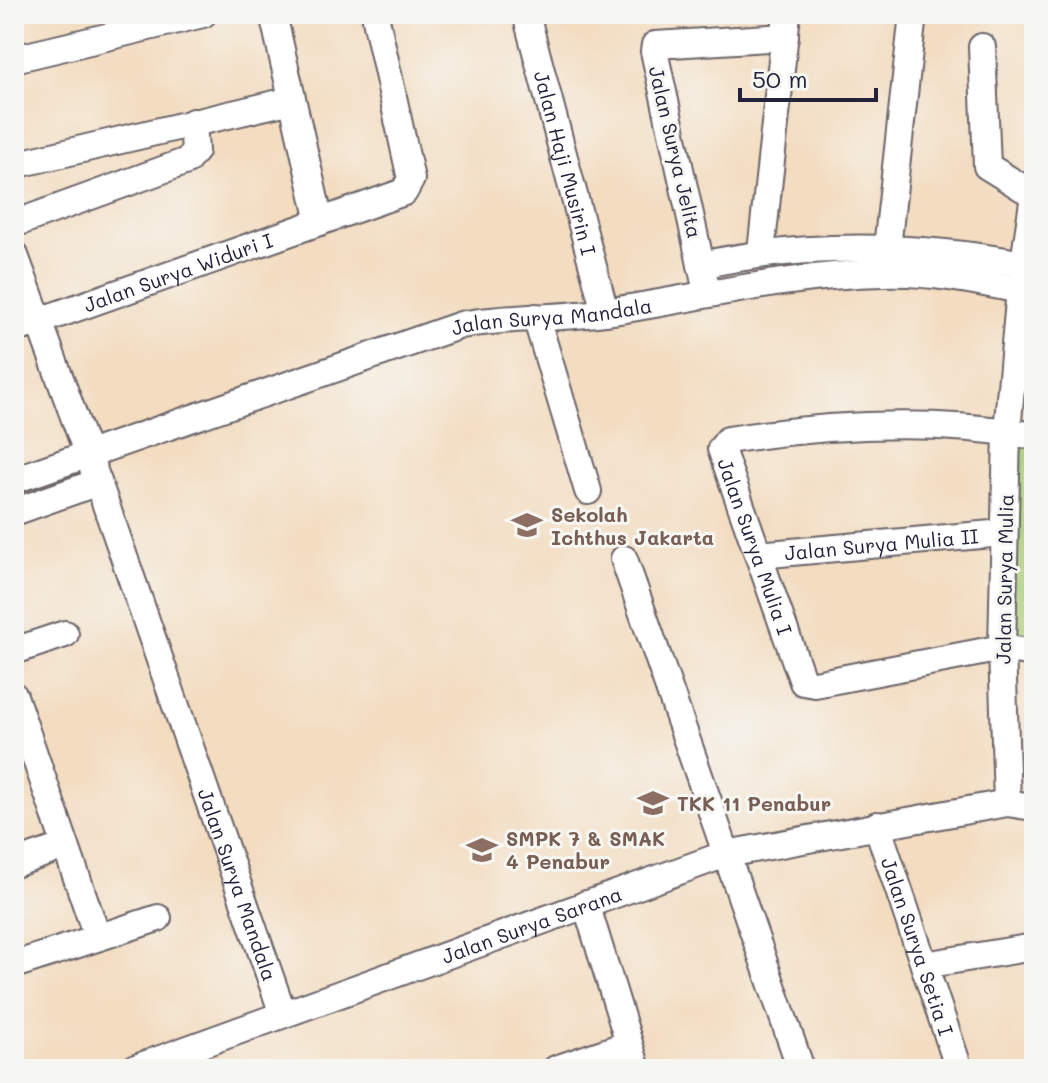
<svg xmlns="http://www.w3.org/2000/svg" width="1048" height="1083" font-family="Mali,sans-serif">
	<rect width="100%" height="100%" fill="#f6f6f2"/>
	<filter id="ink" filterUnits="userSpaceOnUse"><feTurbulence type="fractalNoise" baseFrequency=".0125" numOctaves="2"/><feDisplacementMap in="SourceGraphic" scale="16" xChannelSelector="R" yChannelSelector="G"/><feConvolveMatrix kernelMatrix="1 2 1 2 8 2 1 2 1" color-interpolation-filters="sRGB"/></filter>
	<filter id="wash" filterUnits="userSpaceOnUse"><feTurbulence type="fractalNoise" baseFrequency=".006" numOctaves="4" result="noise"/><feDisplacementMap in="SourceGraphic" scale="32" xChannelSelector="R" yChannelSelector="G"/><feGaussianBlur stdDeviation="1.8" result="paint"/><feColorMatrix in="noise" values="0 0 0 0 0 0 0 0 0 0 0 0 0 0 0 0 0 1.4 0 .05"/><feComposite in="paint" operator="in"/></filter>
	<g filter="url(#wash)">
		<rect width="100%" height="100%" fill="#f3dcbf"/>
		<!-- green -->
		<path fill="#a6ca74" stroke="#647658" stroke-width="2" d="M1022,440L1034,442V642L1010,639Z"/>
	</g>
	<g filter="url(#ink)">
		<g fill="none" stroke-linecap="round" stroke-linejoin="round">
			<!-- minor casing -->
			<g stroke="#6b6369" stroke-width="30">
				<g id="minor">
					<path d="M273,14L320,222"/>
					<path id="s1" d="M526,14L605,312"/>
					<path d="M982,47L987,166L1034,195L1020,290L1007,431L1002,648L1007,803"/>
					<path d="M14,59L203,14"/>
					<path d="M14,165L292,100"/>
					<path d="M14,224L187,161L195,151L193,122"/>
					<path d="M887,248L913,14"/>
					<path d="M761,252L787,14"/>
					<path id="s2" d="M14,253L98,482L283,1014"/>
					<path d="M701,265C811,241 924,245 1034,266"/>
					<path d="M707,292L654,51L655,45L785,37"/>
					<path d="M536,317L588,491"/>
					<path id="s3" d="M14,330L404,192L411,179L376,19"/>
					<path id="s4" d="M1034,436C935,419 827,424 728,440L721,449L803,682L815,684L1002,648L1034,653"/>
					<path id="s5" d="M14,480L461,325C509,316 558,319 606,312C698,298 790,275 883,273C933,271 985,283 1034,293"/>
					<path d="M14,512L98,482"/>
					<path id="s6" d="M758,555L1003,533"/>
					<path d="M624,559L801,1069"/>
					<path d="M14,651L65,634"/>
					<path d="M14,696L97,936"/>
					<path id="s7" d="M877,825L959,1069"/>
					<path d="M14,864L65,846"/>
					<path d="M586,904L637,1069"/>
					<path d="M14,965L158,918"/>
					<path d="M924,965L1034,947"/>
					<path id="s8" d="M133,1069L726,854L1007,803L1034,807"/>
					<path d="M556,1069L629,1044"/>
				</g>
			</g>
			<!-- minor -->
			<use href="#minor" stroke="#fff" stroke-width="26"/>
		</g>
	</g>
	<!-- icons -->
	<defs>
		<g id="school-bare" transform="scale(2.4)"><path d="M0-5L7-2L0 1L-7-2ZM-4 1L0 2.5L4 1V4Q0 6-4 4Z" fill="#8d6e63" stroke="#f6f6f2" stroke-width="2.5" paint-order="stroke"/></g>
	</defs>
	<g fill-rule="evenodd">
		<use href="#school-bare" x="527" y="525"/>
		<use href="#school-bare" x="653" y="803"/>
		<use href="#school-bare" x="482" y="850"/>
	</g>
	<g text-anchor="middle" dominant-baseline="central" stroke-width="6" stroke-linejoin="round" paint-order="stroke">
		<!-- street labels -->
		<g font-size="20" fill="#22223b" stroke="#f6f6f2">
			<text transform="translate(676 152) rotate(77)">Jalan Surya Jelita</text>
			<text stroke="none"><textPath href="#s1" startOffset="154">Jalan Haji Musirin I</textPath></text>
			<text stroke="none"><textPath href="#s3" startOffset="174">Jalan Surya Widuri I</textPath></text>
			<text stroke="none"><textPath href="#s5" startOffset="564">Jalan Surya Mandala</textPath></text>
			<text stroke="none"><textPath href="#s6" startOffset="124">Jalan Surya Mulia II</textPath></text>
			<text stroke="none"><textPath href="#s4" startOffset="422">Jalan Surya Mulia I</textPath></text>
			<text transform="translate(1004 579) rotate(-89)">Jalan Surya Mulia</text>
			<text stroke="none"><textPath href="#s2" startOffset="670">Jalan Surya Mandala</textPath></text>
			<text stroke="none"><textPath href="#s8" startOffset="424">Jalan Surya Sarana</textPath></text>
			<text stroke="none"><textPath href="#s7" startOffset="128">Jalan Surya Setia I</textPath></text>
		</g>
		<!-- education labels -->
		<g font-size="20" font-weight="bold" fill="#785e54" stroke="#f6f6f2" text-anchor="start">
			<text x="551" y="514">Sekolah<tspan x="551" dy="23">Ichthus Jakarta</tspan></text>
			<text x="677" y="803">TKK 11 Penabur</text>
			<text x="506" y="838">SMPK 7 &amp; SMAK<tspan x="506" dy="23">4 Penabur</tspan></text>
		</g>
	</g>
	<!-- margin -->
	<rect width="1048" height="1083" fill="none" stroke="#f6f6f2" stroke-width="48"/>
	<!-- scale -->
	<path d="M740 88v12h136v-12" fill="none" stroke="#22223b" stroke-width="4"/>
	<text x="752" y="88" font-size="24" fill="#22223b" stroke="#f6f6f2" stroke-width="6" paint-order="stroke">50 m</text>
</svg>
